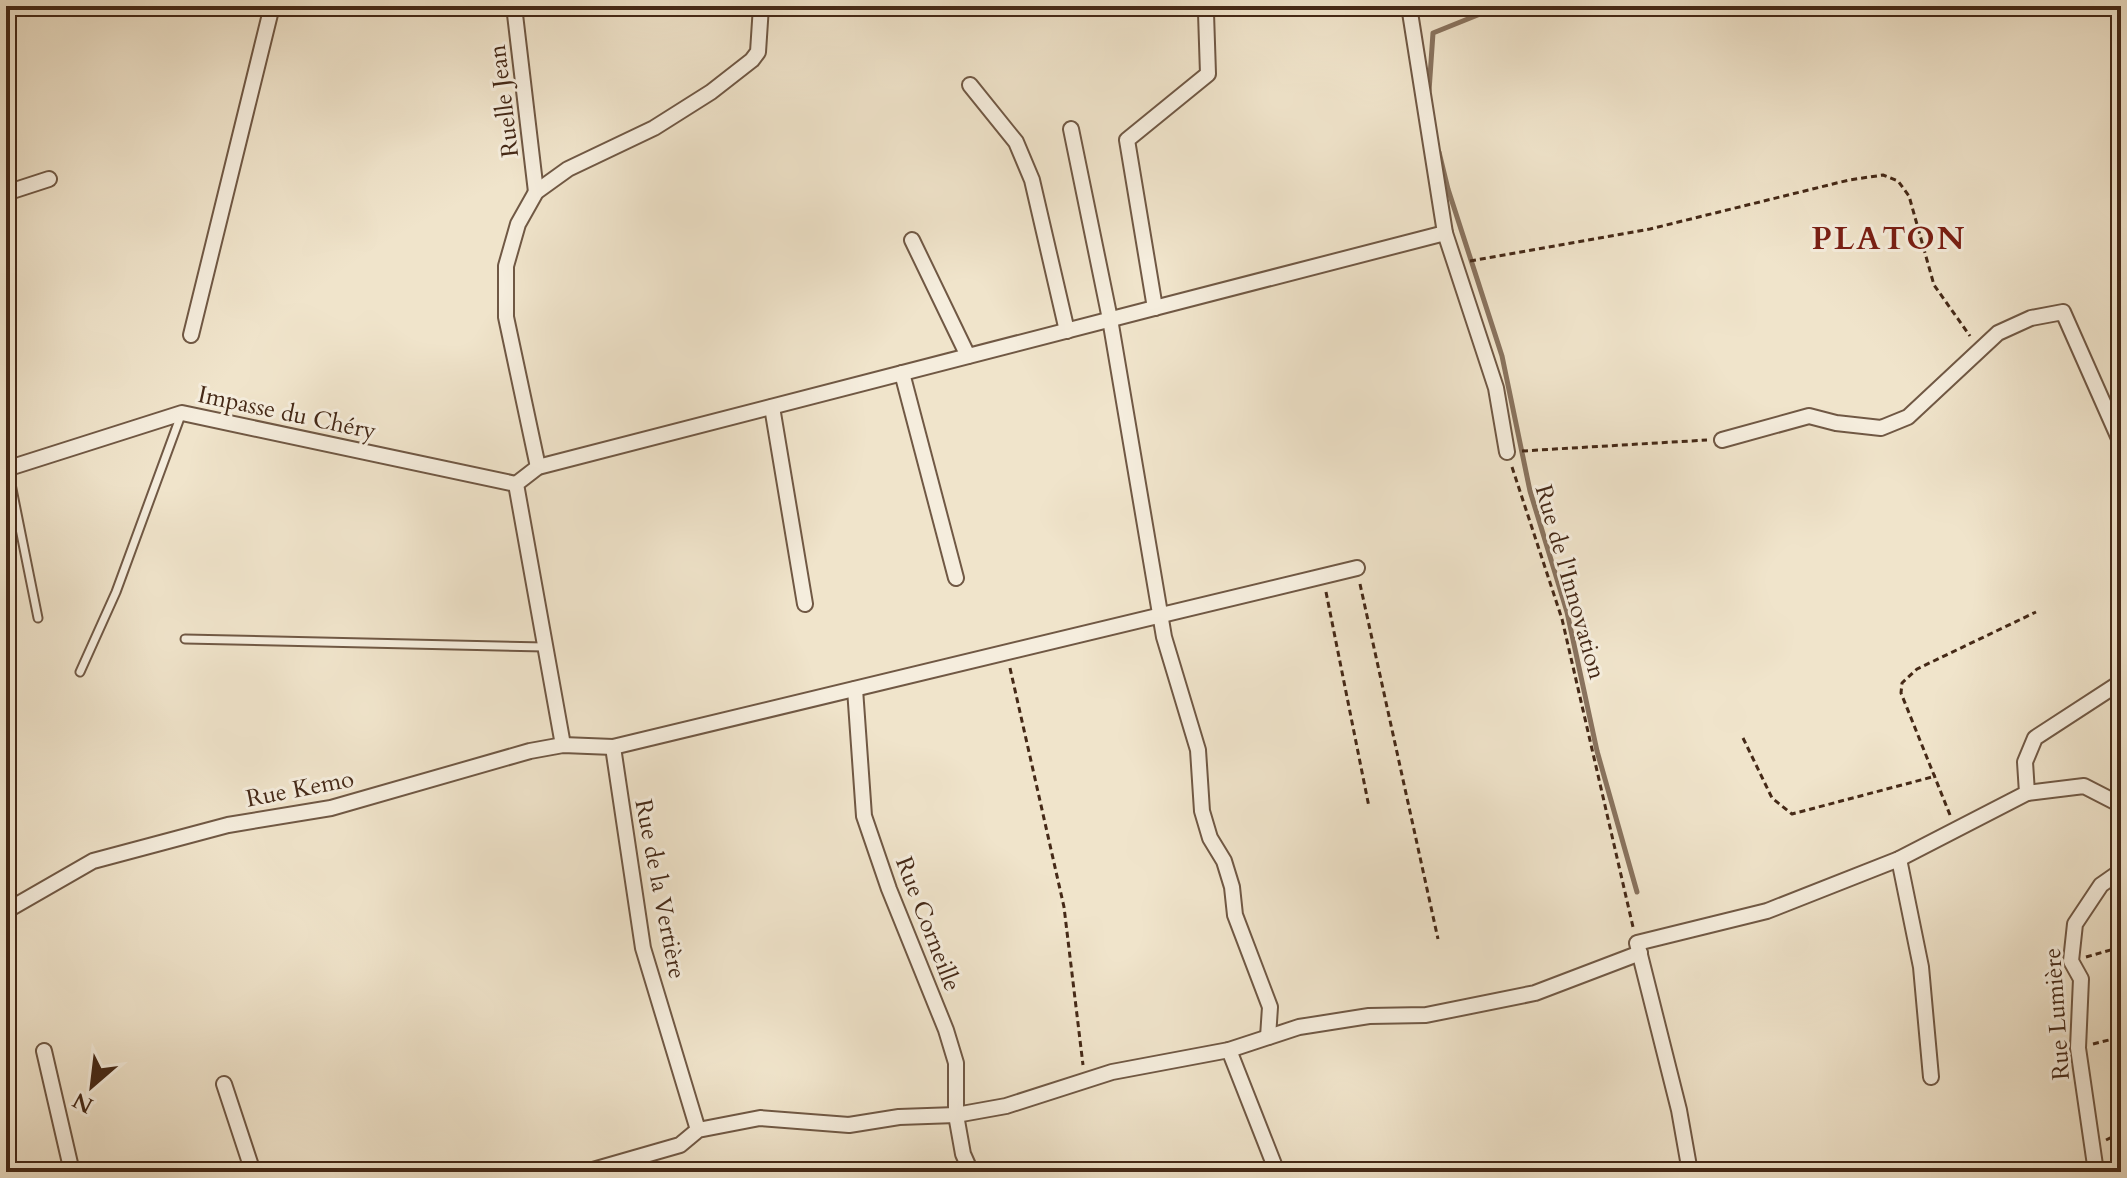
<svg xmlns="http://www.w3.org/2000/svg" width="2127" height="1178" font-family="Cardo,serif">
	<rect width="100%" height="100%" fill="#f0e4cb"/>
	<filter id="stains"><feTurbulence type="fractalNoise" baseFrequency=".0025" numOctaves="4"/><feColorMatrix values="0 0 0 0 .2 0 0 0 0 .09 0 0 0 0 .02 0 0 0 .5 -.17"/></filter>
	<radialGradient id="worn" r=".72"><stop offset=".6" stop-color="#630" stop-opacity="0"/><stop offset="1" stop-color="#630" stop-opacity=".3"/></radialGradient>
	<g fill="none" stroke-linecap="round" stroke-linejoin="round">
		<!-- stream -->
		<g stroke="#89735e" stroke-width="5">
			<path d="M1429,91L1433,33L1500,6"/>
			<path d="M1439,152L1448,189L1502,356L1530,491L1567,612L1597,751L1637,892"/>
		</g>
		<!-- lane casing -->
		<g stroke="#705844" stroke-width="11">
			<g id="lane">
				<path d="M8,469L38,618"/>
				<path d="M185,639L545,647"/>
				<path d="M80,672L116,592L181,415"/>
			</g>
		</g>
		<!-- street casing -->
		<g stroke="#705844" stroke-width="18">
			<g id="street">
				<path d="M514,6L536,192"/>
				<path d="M1409,6L1445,233L1496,388L1507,452"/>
				<path d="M970,85L1016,142L1032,180L1067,331"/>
				<path d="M1071,129L1110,319L1164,637L1198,750L1202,811L1210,838L1224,861L1232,887L1235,915L1270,1007L1268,1037"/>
				<path d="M6,193L49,179"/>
				<path d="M912,240L968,356"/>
				<path d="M1155,308L1127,140L1208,74L1206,13L1212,6"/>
				<path d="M191,335L272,6"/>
				<path d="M902,373L956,578"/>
				<path d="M772,407L805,604"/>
				<path d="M1722,440L1809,416L1836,423L1881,428L1908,417L1998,333L2031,318L2063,312L2121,443"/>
				<path d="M538,467L506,317V266L518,224L536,192L568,169L654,128L711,92L752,60L758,52L761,6"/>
				<path d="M6,469L182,413L516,484"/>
				<path d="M855,689L864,816L889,889L946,1030L956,1063V1115L963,1154L971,1172"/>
				<path d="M563,745L516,484L538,467L1445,233"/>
				<path d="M613,747L643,948L698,1130"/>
				<path d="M2027,793L2084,786L2121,805"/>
				<path d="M1899,859L1921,967L1931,1077"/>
				<path d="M6,911L93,861L228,825L331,808L530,751L563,745L613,747L1357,568"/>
				<path d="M1229,1050L1277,1172"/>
				<path d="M44,1051L72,1172"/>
				<path d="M224,1084L253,1172"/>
				<path d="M586,1172L680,1145L698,1130L760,1118L849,1125L899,1117L956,1115L1006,1106L1112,1072L1229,1050L1299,1027L1369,1016L1426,1015L1535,993L1640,953"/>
				<path d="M1690,1172L1679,1110L1637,943L1767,911L1899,859L2027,793L2025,762L2035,738L2121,682"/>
				<path d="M2096,1172L2078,1048L2081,979L2071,961L2075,924L2101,885L2121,871"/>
			</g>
		</g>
		<!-- path -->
		<g stroke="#452917" stroke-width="3" stroke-dasharray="6 4" stroke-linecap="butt">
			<path d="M1470,261L1650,229L1849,180L1883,175L1898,181L1909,196L1934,285L1970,336"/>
			<path d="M1522,451L1707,440"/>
			<path d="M1512,467L1562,619L1633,927"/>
			<path d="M1360,584L1438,939"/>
			<path d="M1326,592L1369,807"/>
			<path d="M1010,668L1064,907L1083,1065"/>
			<path d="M1743,738L1772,798L1792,814L1936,776"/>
			<path d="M1950,815L1901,693L1902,683L1917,669L2036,612"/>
			<path d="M2086,957L2121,947"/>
			<path d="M2093,1044L2121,1037"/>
			<path d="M2106,1140L2121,1133"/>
		</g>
		<!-- lane -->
		<use href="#lane" stroke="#f5eddd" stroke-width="7"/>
		<!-- street -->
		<use href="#street" stroke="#f5eddd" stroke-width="14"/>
	</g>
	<g text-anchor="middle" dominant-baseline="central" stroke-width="6" stroke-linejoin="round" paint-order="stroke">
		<!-- street labels -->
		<g font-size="24" fill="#452917" stroke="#f5eddd">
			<text transform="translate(504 101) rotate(-97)">Ruelle Jean</text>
			<text transform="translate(287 413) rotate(12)">Impasse du Chéry</text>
			<text transform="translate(1570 582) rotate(74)">Rue de l'Innovation</text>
			<text transform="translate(300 789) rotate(-11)">Rue Kemo</text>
			<text transform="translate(660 889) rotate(79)">Rue de la Vertière</text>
			<text transform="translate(928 924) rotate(69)">Rue Corneille</text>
			<text transform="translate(2057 1014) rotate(-94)">Rue Lumière</text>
		</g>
		<!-- district labels -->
		<g font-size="32" font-weight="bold" letter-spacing="2" fill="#7a1f14" stroke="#f5eddd">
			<text x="1889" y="239">PLATON</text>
		</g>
	</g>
	<!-- margin -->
	<rect width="2127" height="1178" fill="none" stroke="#f0e4cb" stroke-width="32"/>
	<rect x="8" y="8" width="2111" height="1162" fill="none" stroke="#452917" stroke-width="4"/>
	<rect x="16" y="16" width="2095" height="1146" fill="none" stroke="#452917" stroke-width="2"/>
	<!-- north arrow -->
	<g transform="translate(92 1086) rotate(208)" stroke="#f5eddd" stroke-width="6" paint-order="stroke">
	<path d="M0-6L14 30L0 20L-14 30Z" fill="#452917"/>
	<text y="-12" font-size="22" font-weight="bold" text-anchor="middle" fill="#452917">N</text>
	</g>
	<rect width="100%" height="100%" filter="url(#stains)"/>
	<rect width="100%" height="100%" fill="url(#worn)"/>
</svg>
